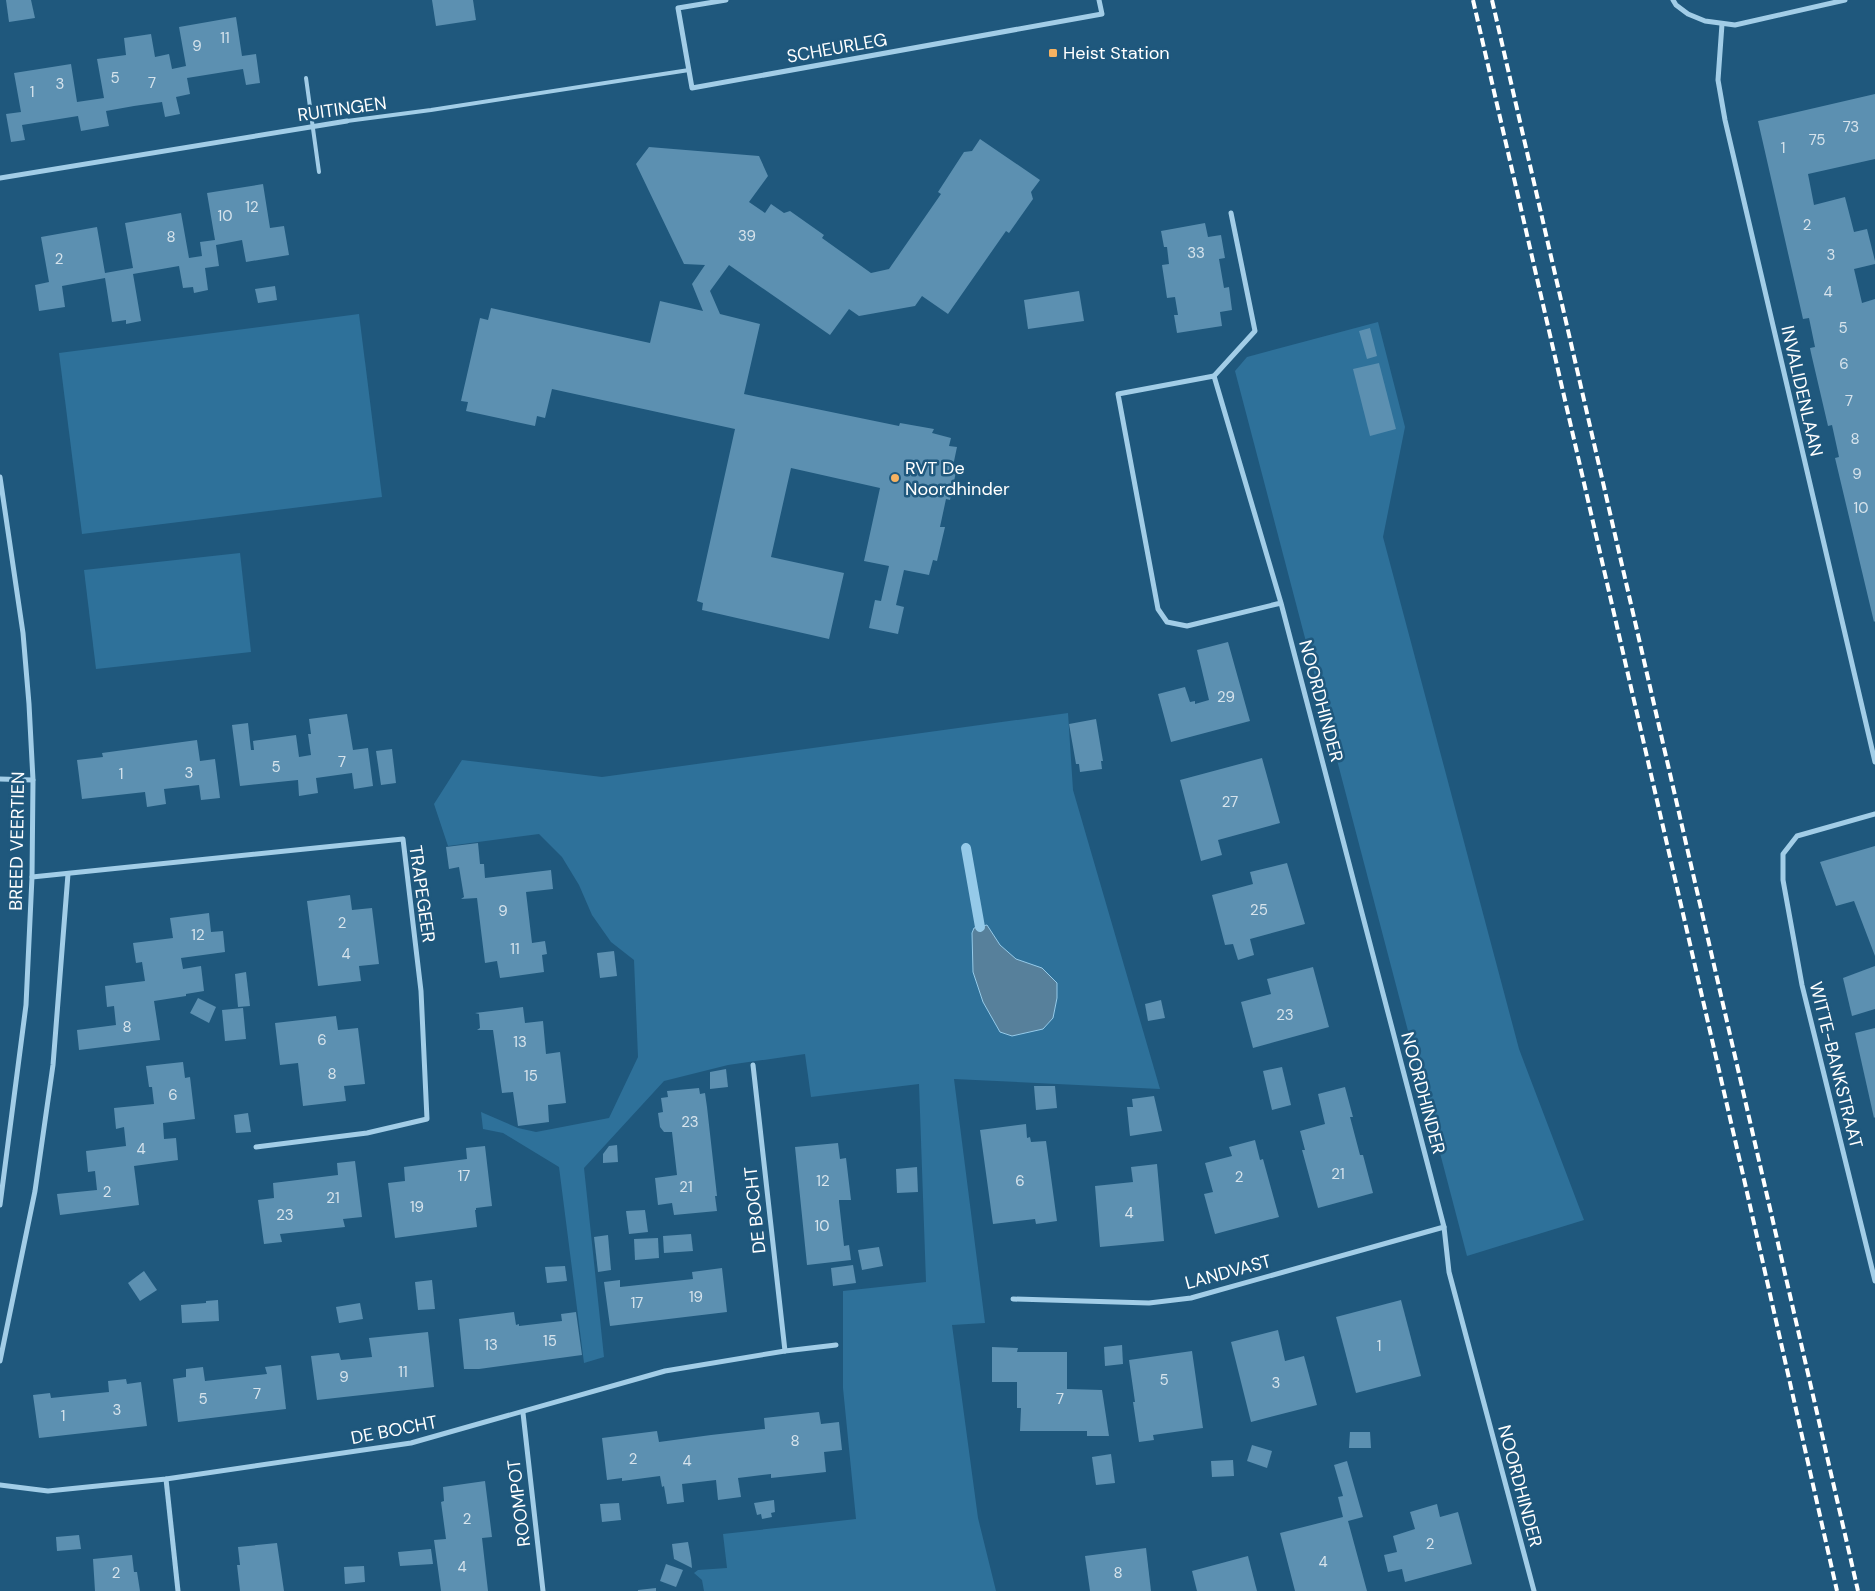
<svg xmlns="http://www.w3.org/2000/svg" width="1875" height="1591" font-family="'DM Sans',sans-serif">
	<rect width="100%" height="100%" fill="#1f587d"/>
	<!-- green -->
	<g fill="#2e719a">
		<path d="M359,314L382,497L82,534L59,353Z"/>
		<path d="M1378,322L1405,427L1383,537L1519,1049L1584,1220L1467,1256L1235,371L1247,357Z"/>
		<path d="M240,553L251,652L96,669L84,570Z"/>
		<path d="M1068,713L1073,790L1160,1089L954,1079L985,1323L952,1325L978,1518L996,1591H704L702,1580L694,1573L698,1570L727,1568L723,1534L856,1519L843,1388V1291L926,1282L919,1084L811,1097L805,1054L728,1065L664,1081L584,1168L604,1357L584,1363L559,1167L503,1133L483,1129L481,1112L518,1128L536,1132L609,1118L638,1057L634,960L611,942L592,915L579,885L562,857L539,834L448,846L434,804L462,760L602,777Z"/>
	</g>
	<!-- water -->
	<path fill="#57809b" stroke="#95cae9" d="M987,925L1000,945L1016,959L1042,968L1057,983V998L1053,1018L1043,1029L1012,1036L1000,1032L983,1002L973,972L972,933L974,928Z"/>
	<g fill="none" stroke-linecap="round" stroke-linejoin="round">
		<!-- stream -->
		<path stroke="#95cae9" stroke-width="10" d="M966,848L980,927"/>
	</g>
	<!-- building -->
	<g fill="#5c90b1">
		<path d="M6,0H31L35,18L9,22Z"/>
		<path d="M432,0H473L476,20L436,26Z"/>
		<path d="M236,17L242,56L256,54L260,83L246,85L243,69L187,78L190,94L176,97L180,114L165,117L162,102L134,106L106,111L109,126L81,131L78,116L22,125L25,140L11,142L6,114L21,112L14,73L71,64L77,102L104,98L97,59L126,55L124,38L151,34L155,57L169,54L172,69L186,66L179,27Z"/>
		<path d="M1875,94V159L1808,174L1814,205L1845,197L1854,232L1867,229L1875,261V264L1854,269L1862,303L1875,299V621L1874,622L1835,458L1839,457L1832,425L1828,426L1811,353L1810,348L1815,347L1809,318L1803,319L1758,121Z"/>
		<path d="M980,139L1040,180L1031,192L1033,199L1009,233L1006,231L948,314L922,296L915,306L859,316L849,309L830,335L729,265L710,291L720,314L760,324L744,394L899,426L900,423L934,429L932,433L951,438L949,446L957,447L953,466L957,467L950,500L946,499L940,527H945L937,561L933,560L929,575L904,570L896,605L904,607L898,634L869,628L875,600L881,601L889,566L864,561L880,488L791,468L771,557L844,573L829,639L702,610L703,603L697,601L735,429L552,389L545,418L537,416L535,426L466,411L468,402L461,401L480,318L488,320L491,308L650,343L660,301L703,311L692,284L705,265L684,264L636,164L649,147L759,156L768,176L749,202L765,213L771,204L784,213L790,211L824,235L822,238L871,273L889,269L941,194L938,192L964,152L972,151Z"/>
		<path d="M263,184L270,228L284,226L289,255L246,262L242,240L216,245L219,266L205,268L208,290L194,293L193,287L183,288L179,266L133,274L141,321L126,324V320L112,322L105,278L62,286L65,307L39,311L35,285L49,282L41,237L97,227L105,273L133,268L125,223L181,213L189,258L202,256L200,242L215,240L207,193Z"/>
		<path d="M1205,223L1208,237L1221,235L1225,258L1219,259L1224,288L1229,287L1232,310L1220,312L1222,326L1177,333L1174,315H1178L1175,297L1167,298L1162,265L1169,264L1167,247H1164L1161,231Z"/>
		<path d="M275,286L277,300L258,303L255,289Z"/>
		<path d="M1079,291L1084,321L1028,329L1024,300Z"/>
		<path d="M1370,328L1377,356L1367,359L1359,331Z"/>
		<path d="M1379,363L1396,429L1370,436L1353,369Z"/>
		<path d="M1228,642L1250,721L1171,742L1158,694L1185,687L1190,702L1195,701V704L1209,700L1197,650Z"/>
		<path d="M347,714L353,750L368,748L373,786L354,789L352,773L316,778L318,793L299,796L298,780L240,786L232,725L248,723L251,750H254L253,741L296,735L299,757L311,755L308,734H311L309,719Z"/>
		<path d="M1096,719L1103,761H1101L1102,769L1080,772L1079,764H1076L1069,724Z"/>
		<path d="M197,740L200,761L215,759L220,798L201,800L199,785L164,789L166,804L147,807L145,792L82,799L77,760L103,757L102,753Z"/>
		<path d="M392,749L396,783L381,785L376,751Z"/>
		<path d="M1262,758L1280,823L1218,840L1222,855L1201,861L1180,780Z"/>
		<path d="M478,843L480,864H484L485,878L551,870L553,889L526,892L532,943L545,941L547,954L542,955L544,972L500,978L497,961L485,963L477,898L461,899L464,897L459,867L449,869L446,847Z"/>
		<path d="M1875,846V956L1854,901L1836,906L1820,862Z"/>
		<path d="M1287,863L1305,924L1250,939L1254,955L1238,960L1233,944L1225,945L1212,895L1253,884L1250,872Z"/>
		<path d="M350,895L352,910L372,908L379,964L359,966L361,981L318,986L307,901Z"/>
		<path d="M209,913L211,932L223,931L225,952L181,958L183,969L201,966L204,991L186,994V996L154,1001L160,1040L79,1050L77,1030L116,1025L114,1006L107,1007L105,986L145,981L142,962L136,963L133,943L173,938L170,918Z"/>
		<path d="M614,951L617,976L600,978L597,953Z"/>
		<path d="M1875,966V1009L1852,1016L1843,978Z"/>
		<path d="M1313,967L1329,1027L1253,1048L1241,1002L1271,994L1267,979Z"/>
		<path d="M246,972L250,1006L238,1007L235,974Z"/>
		<path d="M198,998L216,1007L209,1023L190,1013Z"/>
		<path d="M1161,1000L1165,1018L1148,1021L1145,1004Z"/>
		<path d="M523,1007L525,1023L543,1021L546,1054L560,1052L566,1103L548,1105L549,1122L518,1126L513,1092L502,1093L493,1030H477L480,1028L479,1014L475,1013Z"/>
		<path d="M243,1008L246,1039L225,1041L222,1010Z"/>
		<path d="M336,1016L338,1030L358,1028L365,1084L344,1086L346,1101L303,1106L298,1063L280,1065L275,1023Z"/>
		<path d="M1875,1028V1117L1874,1118L1855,1033Z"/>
		<path d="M183,1062L185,1078L190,1077L195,1119L163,1123L164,1139L176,1138L178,1160L134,1166L139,1205L60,1215L57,1194L97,1190L95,1171L88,1172L86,1151L126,1146L124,1127L116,1129L114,1108L154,1104L152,1087H149L146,1066Z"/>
		<path d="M1282,1067L1291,1105L1272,1110L1263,1071Z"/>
		<path d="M726,1069L728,1087L710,1089V1072Z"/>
		<path d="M1034,1086H1055L1057,1108L1036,1110Z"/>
		<path d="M1345,1087L1353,1117H1350L1360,1155H1363L1373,1193L1318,1208L1302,1150H1305L1300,1131L1325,1124L1318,1094Z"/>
		<path d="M699,1088L700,1094L705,1093L707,1107L717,1196H715L717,1211L674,1215L672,1203L658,1205L655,1178L677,1175L672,1132H664L660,1127L658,1113L663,1112L661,1098L668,1097L667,1091Z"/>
		<path d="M1154,1096L1162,1131L1130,1136L1127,1107H1133L1132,1099Z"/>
		<path d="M248,1113L251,1132L236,1133L234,1115Z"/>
		<path d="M1026,1124L1027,1138L1030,1137L1031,1142L1046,1141L1057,1221L1036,1224L1035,1219L993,1224L980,1130Z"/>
		<path d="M1255,1140L1260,1160L1263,1159L1279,1217L1215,1234L1204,1194L1213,1192L1205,1163L1232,1156L1229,1147Z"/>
		<path d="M838,1143L840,1159L846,1158L851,1200H839V1202L844,1246L849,1245L851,1260L807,1265L795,1147Z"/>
		<path d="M617,1145L618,1162L603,1163V1154L609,1146Z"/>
		<path d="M485,1146L492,1206L476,1208V1210H475L477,1227L395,1238L388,1183L405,1181L404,1167L467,1159L466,1148Z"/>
		<path d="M355,1161L362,1217L343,1219L345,1227L280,1234L282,1242L264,1244L258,1200L274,1198L273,1183L338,1175L337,1163Z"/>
		<path d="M1157,1164L1164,1241L1100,1247L1095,1186L1133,1182L1131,1167Z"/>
		<path d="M917,1167L918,1192L897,1193L896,1169Z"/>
		<path d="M645,1210L648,1232L629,1234L626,1211Z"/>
		<path d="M691,1234L693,1251L664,1253L663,1236Z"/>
		<path d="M608,1235L611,1270L598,1272L594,1237Z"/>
		<path d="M658,1238L659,1258L635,1260L634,1239Z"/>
		<path d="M879,1247L883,1266L862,1270L858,1250Z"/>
		<path d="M853,1265L856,1283L833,1286L831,1268Z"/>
		<path d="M565,1266L567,1281L547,1283L545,1267Z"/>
		<path d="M722,1268L727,1312L610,1326L604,1282L620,1280V1287L693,1279L692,1272Z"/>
		<path d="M144,1271L157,1290L140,1301L128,1283Z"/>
		<path d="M432,1280L435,1309L418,1310L415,1282Z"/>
		<path d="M218,1300L219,1321L182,1323L181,1305L206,1303V1301Z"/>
		<path d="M1401,1300L1421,1376L1356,1393L1336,1317Z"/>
		<path d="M360,1303L363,1319L339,1323L336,1307Z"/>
		<path d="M514,1312L516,1325L519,1324V1326L562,1321L561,1314L576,1312L582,1355L479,1369H464L459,1319Z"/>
		<path d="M1278,1330L1285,1361L1304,1356L1317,1405L1251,1422L1231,1342Z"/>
		<path d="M428,1332L434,1387L317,1400L311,1356L339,1353L341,1360L372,1357L369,1338Z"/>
		<path d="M1122,1345L1123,1364L1105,1366L1104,1347Z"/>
		<path d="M992,1347L1018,1348L1017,1352H1067V1389L1102,1390L1109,1436H1087V1431H1020L1021,1408H1017V1382H992Z"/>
		<path d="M1192,1351L1203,1428L1153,1435L1154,1440L1139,1442L1133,1402H1135L1129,1360Z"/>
		<path d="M281,1365L286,1409L178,1422L173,1379L186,1377V1369L203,1367L205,1381L267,1374L265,1367Z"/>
		<path d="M126,1379L127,1384L141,1382L147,1426L39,1438L33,1395L50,1393L51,1398L109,1392L108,1381Z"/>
		<path d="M819,1412L821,1424L839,1422L842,1450L824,1452L826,1472L771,1478V1474L738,1478L741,1497L718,1500L716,1480L682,1484L684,1502L667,1504L664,1486L662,1487L660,1476L622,1481V1478L607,1480L602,1438L657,1431L659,1442L711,1435L765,1429L764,1418Z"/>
		<path d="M1350,1432H1370L1371,1448H1349Z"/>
		<path d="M1252,1445L1272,1451L1267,1468L1247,1461Z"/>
		<path d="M1111,1454L1115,1483L1096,1485L1092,1457Z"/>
		<path d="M1233,1460L1234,1476L1212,1477L1211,1461Z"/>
		<path d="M1347,1461L1363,1517L1348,1521L1367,1591H1295L1280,1533L1343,1517L1338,1497L1343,1496L1334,1465Z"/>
		<path d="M485,1481L492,1537L482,1538L488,1591H441L434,1540L446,1539L441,1502L444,1501L443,1487Z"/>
		<path d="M774,1500L775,1512L771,1513L772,1517L762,1519L761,1514L757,1515L754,1503Z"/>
		<path d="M619,1503L621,1520L602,1522L600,1504Z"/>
		<path d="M1437,1504L1440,1517L1458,1512L1472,1564L1405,1582L1402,1569L1388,1572L1384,1555L1397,1552L1393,1536L1415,1529L1410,1512Z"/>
		<path d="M79,1535L81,1549L57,1551L56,1537Z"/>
		<path d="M688,1542L691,1558L692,1568L674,1559L672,1544Z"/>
		<path d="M277,1543L284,1591H240L237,1565H240L238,1547Z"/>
		<path d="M1146,1548L1151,1591H1090L1085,1556Z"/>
		<path d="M431,1549L433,1564L400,1566L398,1552Z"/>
		<path d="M132,1555L134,1572H137L140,1591H95L93,1559Z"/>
		<path d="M1248,1556L1257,1591H1197L1192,1571Z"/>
		<path d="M666,1564L683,1570L676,1587L660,1581Z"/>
		<path d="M364,1566L365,1582L345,1584L344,1567Z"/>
		<path d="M656,1588V1591H638V1590Z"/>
	</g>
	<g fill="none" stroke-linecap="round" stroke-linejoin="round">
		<!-- lane -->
		<g stroke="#a2cde7" stroke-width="4">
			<path d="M306,78L319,172"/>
			<path d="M347,121L431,110L689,70"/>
		</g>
		<!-- street -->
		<g stroke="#a2cde7" stroke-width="5">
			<path d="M726,0L678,8L692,88L1102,14L1099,0"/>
			<path d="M1673,0L1676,5L1688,14L1705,21L1735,25L1845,0"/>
			<path d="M1722,24L1718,80L1725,120L1875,762"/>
			<path d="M0,178L347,121"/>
			<path d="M1214,376L1255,331L1231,213"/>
			<path d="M0,477L23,633L29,704L33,780L32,877L26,1005L0,1205"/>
			<path d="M1281,603L1187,626L1167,622L1158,609L1118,394L1214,376L1281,603L1444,1227L1449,1272L1534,1591"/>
			<path d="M0,779L33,780"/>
			<path d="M1875,814L1797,836L1783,854V880L1802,985L1875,1281"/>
			<path d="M32,877L403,839L421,991L427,1119L367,1133L256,1147"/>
			<path d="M753,1065L785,1351"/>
			<path d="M1013,1299L1149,1303L1191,1298L1444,1227"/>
			<path d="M0,1361L35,1191L53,1065L68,874"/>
			<path d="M523,1413L543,1591"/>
			<path d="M166,1479L178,1591"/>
			<path d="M0,1485L48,1491L166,1479L411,1443L665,1371L785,1351L836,1345"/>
		</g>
		<!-- rail -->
		<g stroke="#fff" stroke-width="4" stroke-dasharray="9 4" stroke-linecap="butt">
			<path d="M1473,0L1744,1179L1837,1591"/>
			<path d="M1492,0L1858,1591"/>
		</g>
	</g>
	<!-- markers -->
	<g fill="#f6b261" stroke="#1f587d" stroke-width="2">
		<rect x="1048" y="48" width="10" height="10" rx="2.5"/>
		<circle cx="895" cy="478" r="5"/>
	</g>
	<g text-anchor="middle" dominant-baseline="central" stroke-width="5" stroke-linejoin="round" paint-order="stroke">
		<!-- number labels -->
		<g font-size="15" fill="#d6e3ec">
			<text x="225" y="38">11</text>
			<text x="197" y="46">9</text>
			<text x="115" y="78">5</text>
			<text x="152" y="83">7</text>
			<text x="60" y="84">3</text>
			<text x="32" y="92">1</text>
			<text x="1851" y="127">73</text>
			<text x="1817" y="140">75</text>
			<text x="1783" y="148">1</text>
			<text x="252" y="207">12</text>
			<text x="225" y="216">10</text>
			<text x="1807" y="225">2</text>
			<text x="747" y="236">39</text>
			<text x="171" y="237">8</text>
			<text x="1196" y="253">33</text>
			<text x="1831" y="255">3</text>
			<text x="59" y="259">2</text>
			<text x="1828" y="292">4</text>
			<text x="1843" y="328">5</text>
			<text x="1844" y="364">6</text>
			<text x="1849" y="401">7</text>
			<text x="1855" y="439">8</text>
			<text x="1857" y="474">9</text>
			<text x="1861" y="508">10</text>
			<text x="1226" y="697">29</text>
			<text x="342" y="762">7</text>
			<text x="276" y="767">5</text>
			<text x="189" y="773">3</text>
			<text x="121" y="774">1</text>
			<text x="1230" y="802">27</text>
			<text x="1259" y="910">25</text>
			<text x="503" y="911">9</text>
			<text x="342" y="923">2</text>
			<text x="198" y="935">12</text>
			<text x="515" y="949">11</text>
			<text x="346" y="954">4</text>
			<text x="1285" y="1015">23</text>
			<text x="127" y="1027">8</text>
			<text x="322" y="1040">6</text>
			<text x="520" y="1042">13</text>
			<text x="332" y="1074">8</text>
			<text x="531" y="1076">15</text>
			<text x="173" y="1095">6</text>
			<text x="690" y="1122">23</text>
			<text x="141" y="1149">4</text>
			<text x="1338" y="1174">21</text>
			<text x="464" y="1176">17</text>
			<text x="1239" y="1177">2</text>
			<text x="823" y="1181">12</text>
			<text x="1020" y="1181">6</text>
			<text x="686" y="1187">21</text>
			<text x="107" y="1192">2</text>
			<text x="333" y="1198">21</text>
			<text x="417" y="1207">19</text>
			<text x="1129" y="1213">4</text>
			<text x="285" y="1215">23</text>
			<text x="822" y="1226">10</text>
			<text x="696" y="1297">19</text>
			<text x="637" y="1303">17</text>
			<text x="550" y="1341">15</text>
			<text x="491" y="1345">13</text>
			<text x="1379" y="1346">1</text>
			<text x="403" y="1372">11</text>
			<text x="344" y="1377">9</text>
			<text x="1164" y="1380">5</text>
			<text x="1276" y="1383">3</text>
			<text x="257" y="1394">7</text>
			<text x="203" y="1399">5</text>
			<text x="1060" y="1399">7</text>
			<text x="117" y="1410">3</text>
			<text x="63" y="1416">1</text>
			<text x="795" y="1441">8</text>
			<text x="633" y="1459">2</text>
			<text x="687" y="1461">4</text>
			<text x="467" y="1519">2</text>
			<text x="1430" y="1544">2</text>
			<text x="1323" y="1562">4</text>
			<text x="462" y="1567">4</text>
			<text x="116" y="1573">2</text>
			<text x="1118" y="1573">8</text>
		</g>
		<!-- street labels -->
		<g font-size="18" fill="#fff" stroke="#1f587d">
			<text transform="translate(837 48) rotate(-10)">SCHEURLEG</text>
			<text transform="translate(342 109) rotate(-8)">RUITINGEN</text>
			<text transform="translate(1802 391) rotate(77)">INVALIDENLAAN</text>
			<text transform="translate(1321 701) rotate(75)">NOORDHINDER</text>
			<text transform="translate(17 841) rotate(-89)">BREED VEERTIEN</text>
			<text transform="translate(422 894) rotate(82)">TRAPEGEER</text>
			<text transform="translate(1836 1065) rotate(76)">WITTE-BANKSTRAAT</text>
			<text transform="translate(1423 1093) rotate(75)">NOORDHINDER</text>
			<text transform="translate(755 1210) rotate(-96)">DE BOCHT</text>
			<text transform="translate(1228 1272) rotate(-15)">LANDVAST</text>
			<text transform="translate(394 1430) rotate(-11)">DE BOCHT</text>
			<text transform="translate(1520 1486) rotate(75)">NOORDHINDER</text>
			<text transform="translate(519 1503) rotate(-97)">ROOMPOT</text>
		</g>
		<!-- poi labels -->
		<g font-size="18" fill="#fff" stroke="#1f587d" text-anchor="start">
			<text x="1063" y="53">Heist Station</text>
			<text x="905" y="468">RVT De<tspan x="905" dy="21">Noordhinder</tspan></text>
		</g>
	</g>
</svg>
